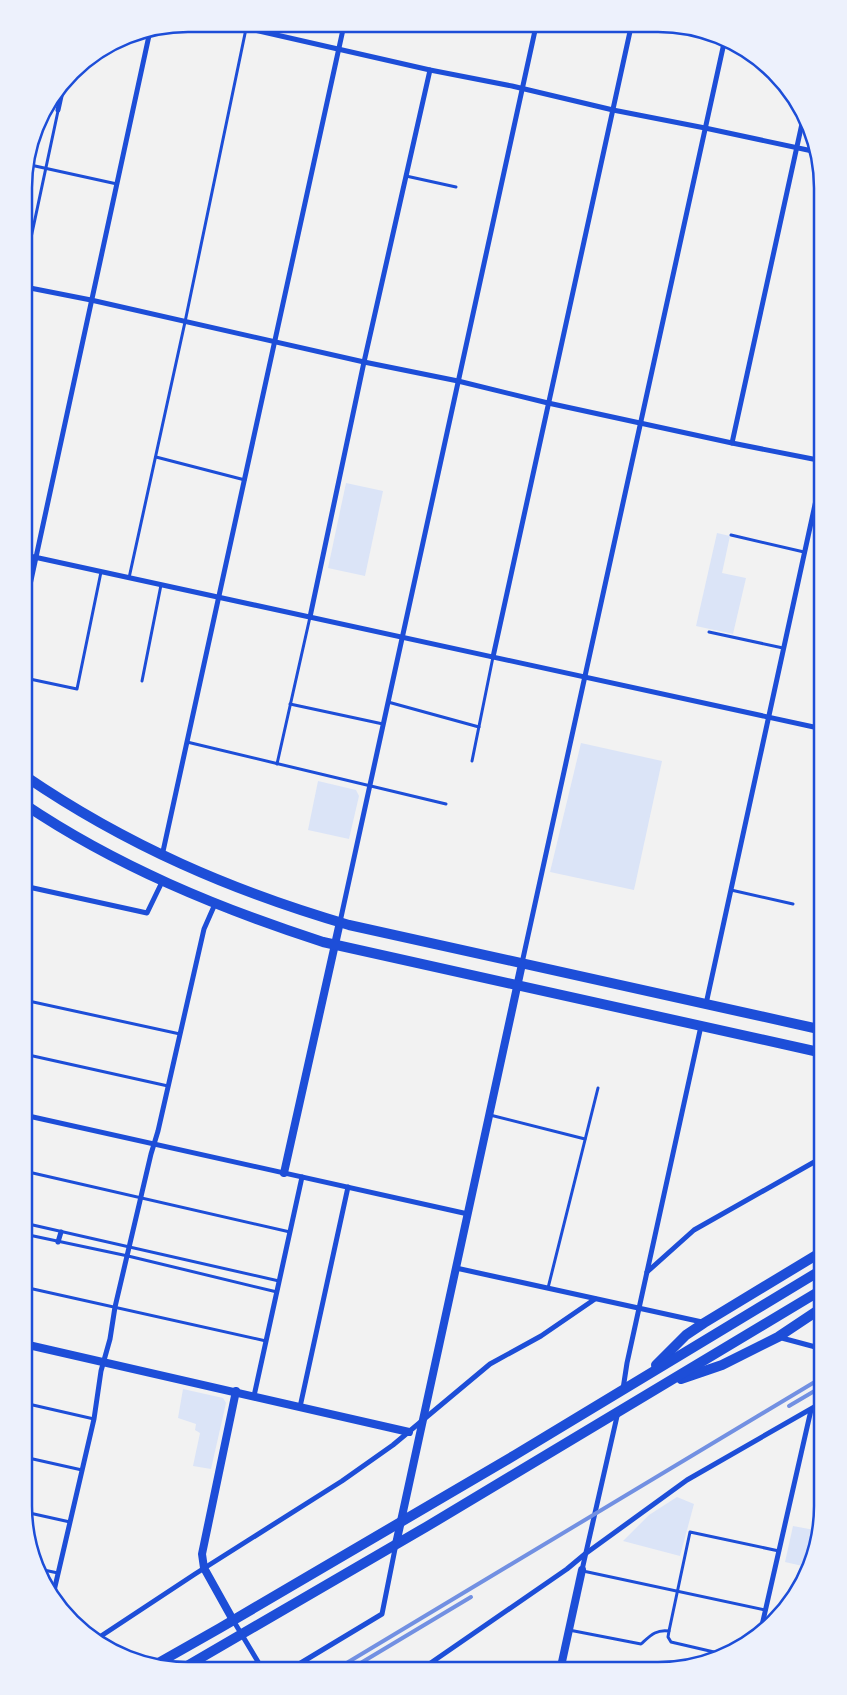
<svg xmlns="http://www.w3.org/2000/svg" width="847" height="1695" font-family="'IBM Plex Serif',serif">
	<rect width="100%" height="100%" fill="#f2f2f2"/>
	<!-- green -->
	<g fill="#dbe4f7">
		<path d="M346,483L383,491L365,576L328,568Z"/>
		<path d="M717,533L730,536L722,573L746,578L733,634L696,626Z"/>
		<path d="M581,743L662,761L634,890L550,872Z"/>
		<path d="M318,781L356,790L359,796L349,839L308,830Z"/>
		<path d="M183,1389L223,1398L226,1403L211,1469L193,1466L200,1433L195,1430L196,1424L178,1418Z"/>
		<path d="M677,1497L694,1504L680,1556L623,1541L649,1515Z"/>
		<path d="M793,1526L820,1531L811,1569L806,1577L807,1567L785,1562Z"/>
	</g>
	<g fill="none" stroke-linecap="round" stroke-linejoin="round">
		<!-- service -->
		<g stroke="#1d4ed8" stroke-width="3">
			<path d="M26,164L117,184"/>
			<path d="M406,176L456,187"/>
			<path d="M25,266L58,111"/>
			<path d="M156,457L245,480"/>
			<path d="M731,535L804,552"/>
			<path d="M129,578L185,322L247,24"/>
			<path d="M709,632L783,648"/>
			<path d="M25,678L77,689L101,572"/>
			<path d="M142,681L161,585"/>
			<path d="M388,702L479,727"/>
			<path d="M290,704L383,724"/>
			<path d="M187,742L446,804"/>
			<path d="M472,761L493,657"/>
			<path d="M277,764L310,617"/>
			<path d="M821,812L823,805"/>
			<path d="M731,890L793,904"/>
			<path d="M24,1000L180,1034"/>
			<path d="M24,1054L168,1086"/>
			<path d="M490,1115L585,1139"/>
			<path d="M24,1171L290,1232"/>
			<path d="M24,1223L279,1281"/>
			<path d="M24,1234L128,1256L277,1292"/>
			<path d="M24,1287L266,1341"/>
			<path d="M548,1288L598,1088"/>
			<path d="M24,1403L94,1419"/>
			<path d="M24,1457L82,1470"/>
			<path d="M25,1512L70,1522"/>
			<path d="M39,1569L58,1573"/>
			<path d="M583,1571L765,1610"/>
			<path d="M569,1630L641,1644C650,1636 656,1629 669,1631L668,1637L671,1642L727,1655"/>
			<path d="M669,1631L690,1532L779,1551"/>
		</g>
		<!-- minor -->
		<g stroke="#1d4ed8" stroke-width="5">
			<path d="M228,24L430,70L512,86L613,110L705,128L817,152"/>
			<path d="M58,110L63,87"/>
			<path d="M25,287L91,300L364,362L458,381L548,403L732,443L823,461"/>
			<path d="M732,443L803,119"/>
			<path d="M25,555L823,729"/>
			<path d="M25,608L150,31"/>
			<path d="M310,617L364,362L430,70"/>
			<path d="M493,657L631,27"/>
			<path d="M162,856L344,25"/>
			<path d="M24,886L147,913L162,882"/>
			<path d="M340,922L536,26"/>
			<path d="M522,963L724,43"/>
			<path d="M706,1004L823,468"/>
			<path d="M24,1115L468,1214"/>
			<path d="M58,1242L61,1232"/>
			<path d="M456,1268L702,1322"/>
			<path d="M647,1272L694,1230L823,1157"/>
			<path d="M778,1337L823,1349"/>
			<path d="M623,1389L627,1363L701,1026"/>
			<path d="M254,1396L302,1177"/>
			<path d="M300,1407L348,1187"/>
			<path d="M582,1570L618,1412"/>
			<path d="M54,1591L94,1419L101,1371L110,1339L115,1307L151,1154L158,1131L204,929L215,904"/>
			<path d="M233,1620L263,1670"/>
			<path d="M760,1634L811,1410"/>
			<path d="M95,1640L195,1574L342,1481L393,1445L490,1364L541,1336L595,1299"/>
			<path d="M289,1670L382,1614L396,1544"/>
			<path d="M419,1671L567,1569L585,1554L687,1480L823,1402"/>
		</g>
		<!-- tertiary -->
		<g stroke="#1d4ed8" stroke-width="8">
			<path d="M284,1173L340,922"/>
			<path d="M24,1344L409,1432"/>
			<path d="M396,1544L522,964"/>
			<path d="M233,1620L204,1568L202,1554L236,1391"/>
			<path d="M560,1671L582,1570"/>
		</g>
		<!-- primary -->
		<g stroke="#1d4ed8" stroke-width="10">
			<path d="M656,1365L686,1335L704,1323L823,1251"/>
			<path d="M681,1379L722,1365L778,1337L823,1307"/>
			<path d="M153,1666L220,1628L515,1455L823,1269"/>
			<path d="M180,1670L426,1527L823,1289"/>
		</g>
		<!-- trunk -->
		<g stroke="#1d4ed8" stroke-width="10">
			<path d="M25,776C126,845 232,891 349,925L823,1030"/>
			<path d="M24,804C116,866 218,908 323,942L823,1053"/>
		</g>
		<!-- rail -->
		<g stroke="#7290e2" stroke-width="4">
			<path d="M789,1406L823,1386"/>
			<path d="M335,1670L823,1377"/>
			<path d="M349,1670L471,1597"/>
		</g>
	</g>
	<!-- crop -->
	<path d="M0 0H847V1695H0ZM188 32H658A156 156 0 0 1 814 188V1506A156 156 0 0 1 658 1662H188A156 156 0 0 1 32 1506V188A156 156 0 0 1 188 32Z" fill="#edf1fc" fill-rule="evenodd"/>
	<path fill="none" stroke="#1d4ed8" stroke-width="2.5" d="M188 32H658A156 156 0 0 1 814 188V1506A156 156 0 0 1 658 1662H188A156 156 0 0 1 32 1506V188A156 156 0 0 1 188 32Z"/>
</svg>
